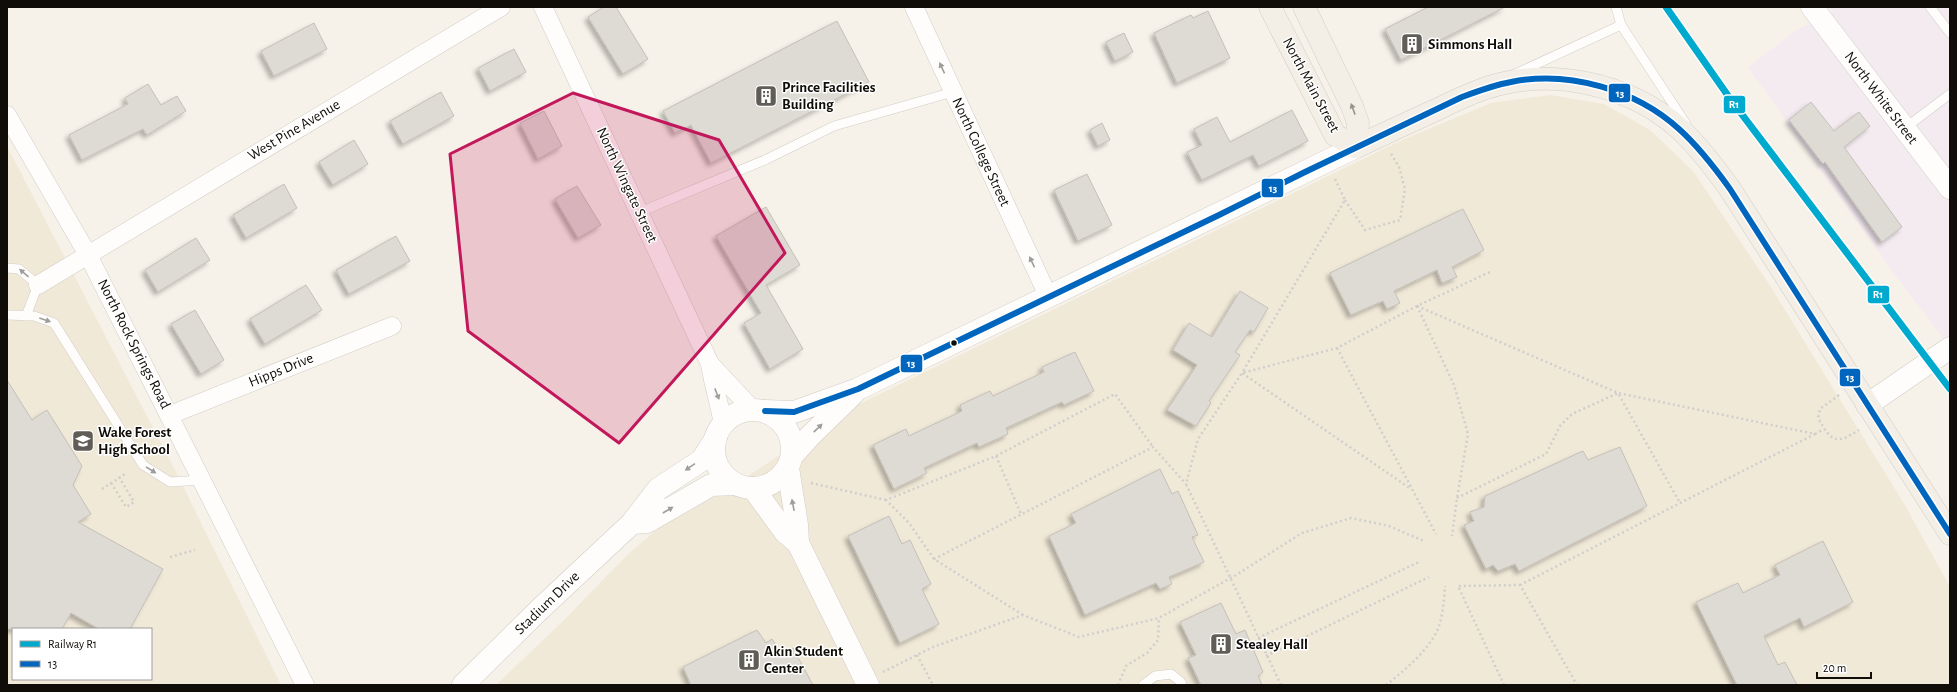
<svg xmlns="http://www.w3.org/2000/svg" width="1957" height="692" font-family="'Alegreya Sans',sans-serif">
	<defs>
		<filter id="shadow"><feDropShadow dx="-3.5" dy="3.5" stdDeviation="2" flood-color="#0004"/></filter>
	</defs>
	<rect width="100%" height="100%" fill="#f6f2e9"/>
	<!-- commercial -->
	<path fill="#f4ebf1" d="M1828,7H1950V347L1892,271L1748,67L1798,29L1833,14Z"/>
	<!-- built -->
	<g fill="#f1e9d8" fill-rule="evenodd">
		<path d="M1550,95L1604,104L1650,130L1693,171L1771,287L1906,507L1950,587V685H496L564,620L629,553L654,532L701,497L736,484L851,408L1402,140L1491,103Z"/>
		<path d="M7,146L177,474L281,685H7ZM13,629H151V679H13Z"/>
	</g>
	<!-- building -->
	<g fill="#dedad4" stroke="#c4c0b9" filter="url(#shadow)">
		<path d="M604,7H616L648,59L623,74L588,17Z"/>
		<path d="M1428,7H1505L1401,60L1385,29Z"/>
		<path d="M1208,11L1230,58L1177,83L1154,33L1191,15L1193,18Z"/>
		<path d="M837,21L869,82L711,163L691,125L675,133L663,111Z"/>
		<path d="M314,23L327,49L274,76L261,51Z"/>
		<path d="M1124,33L1133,52L1115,61L1106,42Z"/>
		<path d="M514,49L526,72L490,91L478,68Z"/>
		<path d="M148,84L161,105L177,96L186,111L147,135L143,129L82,160L69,135L128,104L125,98Z"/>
		<path d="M441,92L454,116L403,144L390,121Z"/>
		<path d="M1811,102L1834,131L1859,112L1870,126L1844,147L1902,227L1882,242L1825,162L1823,164L1789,120Z"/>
		<path d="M1292,110L1308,141L1259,166L1253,155L1202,180L1187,152L1202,145L1194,129L1217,117L1230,142Z"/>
		<path d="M544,111L562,146L538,159L520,123Z"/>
		<path d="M1102,123L1110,140L1098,146L1090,130Z"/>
		<path d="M354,140L368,164L333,185L319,162Z"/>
		<path d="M1087,174L1112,225L1078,241L1054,190Z"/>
		<path d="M284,184L297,208L246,238L233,215Z"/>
		<path d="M577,186L601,225L578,238L555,199Z"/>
		<path d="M766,207L800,265L766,285L803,349L770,369L744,323L761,313L716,236Z"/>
		<path d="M1463,209L1484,250L1452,267L1457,277L1442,283L1437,270L1394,291L1400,303L1387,309L1383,301L1351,315L1330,273Z"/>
		<path d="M396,236L410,261L349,294L336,270Z"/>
		<path d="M196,238L210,260L158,292L145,270Z"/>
		<path d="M306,285L322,310L265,344L250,319Z"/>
		<path d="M1240,291L1268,308L1254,332L1250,330L1235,352L1240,355L1209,401L1211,403L1196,426L1167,410L1197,365L1173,350L1189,323L1212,337Z"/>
		<path d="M195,310L224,360L201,374L171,324Z"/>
		<path d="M1075,352L1094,391L1064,405L1062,402L1006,428L1008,434L979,447L977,443L924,468L927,473L894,489L873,445L906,429L909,436L962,411L960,405L990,391L993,396L1044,372L1042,367Z"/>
		<path d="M7,380L32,420L47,410L82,466L73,485L91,514L78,522L163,569L130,629H99L71,613L62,629H7Z"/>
		<path d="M1620,447L1647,506L1519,571L1515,564L1498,571L1493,565L1486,569L1464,525L1474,521L1470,512L1484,507L1485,496L1583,451L1588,460Z"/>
		<path d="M1160,469L1172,494L1178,491L1198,535L1192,537L1204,562L1169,577L1172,584L1160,589L1156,583L1085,615L1049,536L1076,523L1071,514Z"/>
		<path d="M889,516L902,544L910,540L931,584L922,589L939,624L900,643L848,536Z"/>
		<path d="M1823,541L1853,602L1804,627L1800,618L1764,636L1778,665L1785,662L1797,685H1737L1696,602L1738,583L1743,593L1780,575L1775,565Z"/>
		<path d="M1221,603L1236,634L1245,630L1263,672L1258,676L1262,685H1201L1188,658L1196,655L1180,622Z"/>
		<path d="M757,630L766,643L772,639L780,652L793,648L813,685H691L683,667Z"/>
	</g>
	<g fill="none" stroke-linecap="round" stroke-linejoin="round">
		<!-- service casing -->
		<g stroke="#d1cdc6" stroke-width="10">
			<g id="service">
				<path d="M1616,7L1621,25"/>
				<path d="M1930,7L1950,33"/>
				<path d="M1515,74L1621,25L1686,124"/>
				<path d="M1905,128L1950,94"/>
				<path d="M640,212L767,159L834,126L953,92"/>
				<path d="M7,268L19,269L38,285L26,316"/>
				<path d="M7,315L34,316L54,323L143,465L170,482L202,480"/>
				<path d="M1143,685L1155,676L1171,674L1181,682L1182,685"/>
			</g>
		</g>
		<!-- minor casing -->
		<g stroke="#d1cdc6" stroke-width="19">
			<g id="minor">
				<path d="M543,7L710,364C713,385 720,404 723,425"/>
				<path d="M914,7L1049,298"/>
				<path d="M7,115L88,255L305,685"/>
				<path d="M38,285L501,7"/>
				<path d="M710,364L752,409"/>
				<path d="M170,415L392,326"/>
			</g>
		</g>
		<!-- tertiary casing -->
		<g stroke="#d1cdc6" stroke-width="23">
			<g id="tertiary">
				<circle cx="753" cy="449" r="39"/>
				<path d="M765,411L794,412L858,389L1356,147"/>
				<path d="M792,456L809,437L853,394"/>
				<path d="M788,468L797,525L798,543"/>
				<path d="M753,488L785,532L798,543L868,685"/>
				<path d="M632,523L647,522L711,485L736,484"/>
				<path d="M463,685L539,610L632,523L658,489L702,460L716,438"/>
			</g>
		</g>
		<!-- secondary casing -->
		<g stroke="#d1cdc6" stroke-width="23">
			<g id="secondary">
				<path d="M1812,7L1950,188"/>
				<path d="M1867,405L1950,348"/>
			</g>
		</g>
		<!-- primary casing -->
		<g stroke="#d1cfca" stroke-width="23">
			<g id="primary">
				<path d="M1270,7L1335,135L1356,147"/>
				<path d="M1304,7L1352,106L1358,123L1356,147"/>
				<path d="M1356,147C1382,135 1409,122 1436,110C1452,102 1469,94 1486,88C1550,67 1629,83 1680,129C1699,147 1715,168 1730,189L1950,534"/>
			</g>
		</g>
		<!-- path -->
		<g stroke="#d0cecc" stroke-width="2.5" stroke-dasharray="2 3" stroke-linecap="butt">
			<path d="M1335,179L1345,200L1242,373L1411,489"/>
			<path d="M1345,200L1365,230L1400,220L1405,189L1399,167L1390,152"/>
			<path d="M1417,306L1618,393L1815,434L1520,585"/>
			<path d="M1417,306L1454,385L1468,434L1457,498L1452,536"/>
			<path d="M1337,348L1436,534"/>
			<path d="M1839,395L1820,409L1818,418C1832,442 1835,445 1859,430"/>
			<path d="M1815,434L1824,429"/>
			<path d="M996,456L1021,514"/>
			<path d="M111,483L126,507L134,502L119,477"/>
			<path d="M811,483L886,500"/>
			<path d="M102,489L125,474"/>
			<path d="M1457,498L1546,454L1560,426L1572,414L1618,393L1680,503"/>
			<path d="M170,557L195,550"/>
			<path d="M934,559L909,523L886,500L996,456L1115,394L1153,447"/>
			<path d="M1023,615L934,559L1153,447L1186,484"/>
			<path d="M1258,638L1419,562"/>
			<path d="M917,655L933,685"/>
			<path d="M1266,656L1429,577"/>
			<path d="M883,672L933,647L1023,615L1079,637L1159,618L1236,575L1302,533L1351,518L1389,526L1424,541"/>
			<path d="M1118,685L1126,666L1147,653L1158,640L1159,618"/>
			<path d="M1281,685L1186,484L1198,439L1242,373L1337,348L1417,306L1492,271"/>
			<path d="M1386,685C1405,670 1427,652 1438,629C1443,615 1444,600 1445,586"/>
			<path d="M1504,685L1458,586L1520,585L1577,685"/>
		</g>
		<!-- service -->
		<use href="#service" stroke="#fefdfc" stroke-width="9"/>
		<!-- minor -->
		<use href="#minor" stroke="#fefdfc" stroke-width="18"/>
		<!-- tertiary -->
		<use href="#tertiary" stroke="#fefdfc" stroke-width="22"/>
		<!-- secondary -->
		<use href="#secondary" stroke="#fefdfc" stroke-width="22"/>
		<!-- primary -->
		<use href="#primary" stroke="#f3eee6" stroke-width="22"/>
		<!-- bus-1 casing -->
		<g stroke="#fff" stroke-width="9">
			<path id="bus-1" d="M765,411L794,412L858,389L1219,215L1305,172L1462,97C1478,91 1494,85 1511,82C1569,70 1636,90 1679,129C1699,147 1715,168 1730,189L1950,534"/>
		</g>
		<!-- bus-1 -->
		<use href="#bus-1" stroke="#0065bd" stroke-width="6"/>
		<!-- rail-1 casing -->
		<g stroke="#fff" stroke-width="10">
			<path id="rail-1" d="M1666,7L1731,100L1950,389"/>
		</g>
		<!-- rail-1 -->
		<use href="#rail-1" stroke="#00a9ce" stroke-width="7"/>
	</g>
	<!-- one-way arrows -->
	<defs><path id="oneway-solid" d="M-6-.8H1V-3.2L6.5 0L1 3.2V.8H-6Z"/></defs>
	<g fill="#9f9d9a">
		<use href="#oneway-solid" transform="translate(942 68) rotate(-115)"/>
		<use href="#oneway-solid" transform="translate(1032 262) rotate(-115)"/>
		<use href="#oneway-solid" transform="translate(24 273) rotate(-140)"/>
		<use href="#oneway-solid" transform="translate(45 320) rotate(19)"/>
		<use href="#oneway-solid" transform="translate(717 394) rotate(69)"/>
		<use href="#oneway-solid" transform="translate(818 428) rotate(-44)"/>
		<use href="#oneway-solid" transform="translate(690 467) rotate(146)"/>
		<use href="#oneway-solid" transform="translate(151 470) rotate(32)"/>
		<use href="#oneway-solid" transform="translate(793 505) rotate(-101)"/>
		<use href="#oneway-solid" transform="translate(668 510) rotate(-30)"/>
	</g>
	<use fill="#98948d" href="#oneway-solid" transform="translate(1353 109) rotate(-110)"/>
	<!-- marked area -->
	<path fill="#c2185b" fill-opacity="0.2" stroke="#c2185b" stroke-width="3" stroke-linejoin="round" d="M573,93L719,140L785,253L619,443L468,331L450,154Z"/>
	<!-- icons -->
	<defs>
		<g id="building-square" transform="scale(1.15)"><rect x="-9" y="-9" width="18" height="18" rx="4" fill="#605d57" stroke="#fff"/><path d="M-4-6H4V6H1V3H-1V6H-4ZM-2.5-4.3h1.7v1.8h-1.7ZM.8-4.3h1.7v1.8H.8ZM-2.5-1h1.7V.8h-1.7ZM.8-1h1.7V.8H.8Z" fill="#fff"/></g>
		<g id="school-square" transform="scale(1.15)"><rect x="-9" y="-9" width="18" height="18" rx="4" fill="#605d57" stroke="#fff"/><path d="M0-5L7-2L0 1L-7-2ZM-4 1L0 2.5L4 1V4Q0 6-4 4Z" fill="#fff"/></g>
	</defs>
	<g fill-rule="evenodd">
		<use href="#building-square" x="1412" y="44"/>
		<use href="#building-square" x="766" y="96"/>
		<use href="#school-square" x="83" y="441"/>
		<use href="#building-square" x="1221" y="644"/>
		<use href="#building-square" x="749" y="660"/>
	</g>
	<!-- markers -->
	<circle fill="#100d08" stroke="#fff" stroke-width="1.5" cx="954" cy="343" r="3.5"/>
	<g text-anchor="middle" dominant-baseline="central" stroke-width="3" stroke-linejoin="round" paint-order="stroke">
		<!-- poi labels -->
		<g font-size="15" font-weight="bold" fill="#100d08" stroke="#fff" text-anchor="start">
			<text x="1428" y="44">Simmons Hall</text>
			<text x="782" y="87">Prince Facilities<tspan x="782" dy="17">Building</tspan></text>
			<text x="98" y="432">Wake Forest<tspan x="98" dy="17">High School</tspan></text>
			<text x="1236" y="644">Stealey Hall</text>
			<text x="764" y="651">Akin Student<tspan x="764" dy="17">Center</tspan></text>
		</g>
		<!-- street labels -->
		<g font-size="15" fill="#100d08" stroke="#fff">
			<text transform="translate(1311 85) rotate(62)">North Main Street</text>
			<text transform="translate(1881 98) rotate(53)">North White Street</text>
			<text transform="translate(294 130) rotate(-31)">West Pine Avenue</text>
			<text transform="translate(981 152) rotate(65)">North College Street</text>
			<text transform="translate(627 185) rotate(65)">North Wingate Street</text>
			<text transform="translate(134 344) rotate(63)">North Rock Springs Road</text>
			<text transform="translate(281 370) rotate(-22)">Hipps Drive</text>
			<text transform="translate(547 603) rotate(-44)">Stadium Drive</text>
		</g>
	</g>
	<g stroke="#fff" stroke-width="1.5">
		<rect x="1608" y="83" width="23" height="20" rx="4" fill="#0065bd"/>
		<rect x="1723" y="95" width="23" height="19" rx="4" fill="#00a9ce"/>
		<rect x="1261" y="178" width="23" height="20" rx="4" fill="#0065bd"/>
		<rect x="1867" y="285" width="23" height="19" rx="4" fill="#00a9ce"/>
		<rect x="900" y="354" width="23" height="19" rx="4" fill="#0065bd"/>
		<rect x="1839" y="368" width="22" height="19" rx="4" fill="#0065bd"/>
	</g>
	<g font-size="11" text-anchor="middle" font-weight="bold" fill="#fff">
		<text x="1620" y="97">13</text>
		<text x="1734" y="108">R1</text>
		<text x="1273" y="192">13</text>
		<text x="1878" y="298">R1</text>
		<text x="911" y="367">13</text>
		<text x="1850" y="381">13</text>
	</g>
	<!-- border -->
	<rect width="1957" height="692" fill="none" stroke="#100d08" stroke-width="16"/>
	<!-- legend -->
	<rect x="12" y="628" width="140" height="52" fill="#ffffff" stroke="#9f9e9c"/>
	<rect x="20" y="641" width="20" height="6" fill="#00a9ce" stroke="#9f9e9c"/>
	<text x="48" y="648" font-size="12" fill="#100d08">Railway R1</text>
	<rect x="20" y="661" width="20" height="6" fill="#0065bd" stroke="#9f9e9c"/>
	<text x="48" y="668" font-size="12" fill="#100d08">13</text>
	<!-- scale -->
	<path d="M1817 672v6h54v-6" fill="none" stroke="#100d08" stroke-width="2"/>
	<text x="1823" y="672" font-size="12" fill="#100d08" stroke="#ffffff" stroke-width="3" paint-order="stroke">20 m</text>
</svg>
